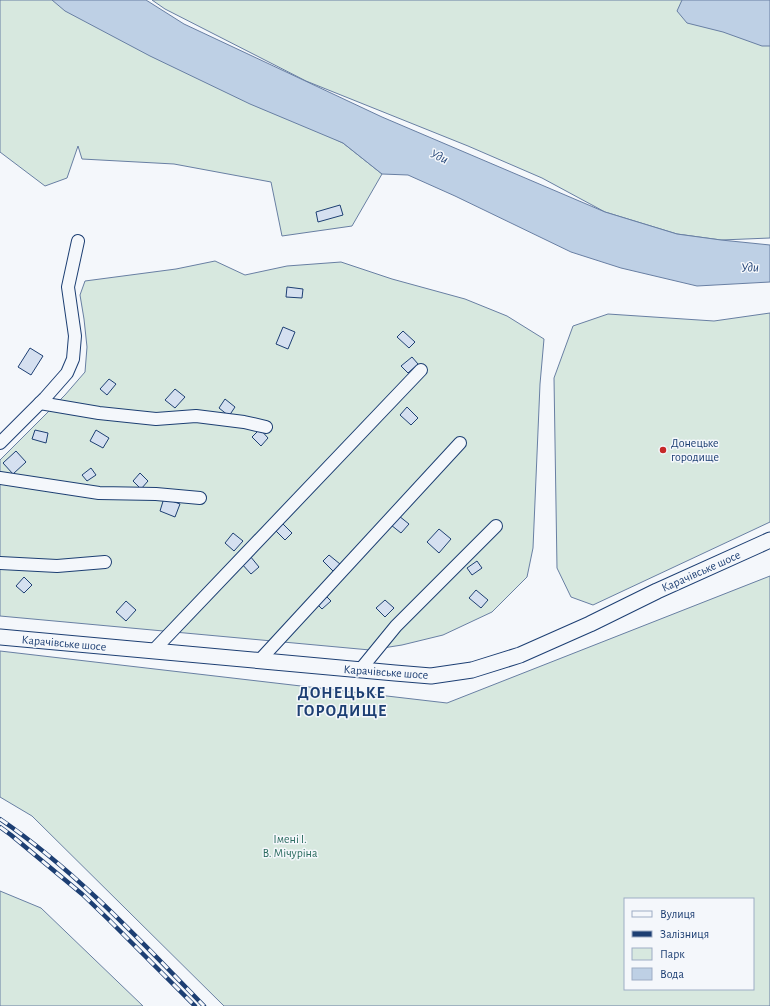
<svg xmlns="http://www.w3.org/2000/svg" width="770" height="1006" font-family="'Alegreya Sans',sans-serif">
	<rect width="100%" height="100%" fill="#f4f7fb"/>
	<!-- green -->
	<g fill="#d7e8df" stroke="#687fa3" fill-rule="evenodd">
		<path d="M0,0H54L343,143L382,174L352,226L282,236L271,182L174,164L82,159L78,146L67,178L45,186L0,152Z"/>
		<path d="M152,0H770V238L721,240L677,234L605,212L542,178L468,146L306,81L165,9Z"/>
		<path d="M215,261L245,275L287,266L341,262L392,279L465,299L507,316L544,339L540,384L533,548L527,577L492,612L443,635L402,645L370,650L0,616V460L65,395L85,372L87,347L84,319L80,295L85,281L176,269Z"/>
		<path d="M770,313V522L593,605L571,597L557,568L554,378L573,326L608,314L714,321Z"/>
		<path d="M770,576V1006H224L32,816L0,797V651L447,703ZM625,899H753V989H625Z"/>
		<path d="M0,891L41,908L143,1006H0Z"/>
	</g>
	<!-- water -->
	<g fill="#bed0e5" stroke="#687fa3">
		<path d="M52,0H146L184,24L382,117L605,212L677,234L721,240L770,245V282L697,286L621,268L571,252L455,196L408,175L382,174L343,143L250,104L150,56L65,11Z"/>
		<path d="M682,0H770V46H762L723,32L687,23L677,11Z"/>
	</g>
	<!-- building -->
	<g fill="#d5e0f0" stroke="#1d3f73">
		<path d="M340,205L343,215L318,222L316,212Z"/>
		<path d="M287,287L303,289L302,298L286,297Z"/>
		<path d="M283,327L295,332L288,349L276,344Z"/>
		<path d="M403,331L415,342L409,348L397,337Z"/>
		<path d="M30,348L43,356L31,375L18,367Z"/>
		<path d="M412,357L418,364L408,373L401,366Z"/>
		<path d="M109,379L116,384L107,395L100,389Z"/>
		<path d="M175,389L185,397L175,408L165,400Z"/>
		<path d="M225,399L235,407L229,416L219,408Z"/>
		<path d="M407,407L418,418L411,425L400,415Z"/>
		<path d="M260,429L268,438L261,446L252,437Z"/>
		<path d="M35,430L48,433L46,443L32,439Z"/>
		<path d="M96,430L109,438L103,448L90,441Z"/>
		<path d="M16,451L26,462L13,474L3,463Z"/>
		<path d="M91,468L96,475L87,481L82,475Z"/>
		<path d="M140,473L148,481L141,489L133,481Z"/>
		<path d="M164,498L180,504L175,517L160,511Z"/>
		<path d="M399,516L409,524L401,533L391,525Z"/>
		<path d="M282,523L292,533L285,540L275,530Z"/>
		<path d="M439,529L451,539L439,553L427,542Z"/>
		<path d="M233,533L243,541L234,551L225,543Z"/>
		<path d="M329,555L340,564L333,571L323,561Z"/>
		<path d="M250,556L259,567L251,574L241,563Z"/>
		<path d="M477,561L482,568L472,575L467,568Z"/>
		<path d="M24,577L32,585L24,593L16,586Z"/>
		<path d="M476,590L488,600L481,608L469,598Z"/>
		<path d="M325,595L331,601L322,609L317,604Z"/>
		<path d="M385,600L394,608L385,617L376,608Z"/>
		<path d="M126,601L136,610L126,621L116,612Z"/>
	</g>
	<g fill="none" stroke-linecap="round" stroke-linejoin="round">
		<!-- minor casing -->
		<g stroke="#1d3f73" stroke-width="14">
			<g id="minor">
				<path d="M40,403L99,413L156,419L196,416L244,422L266,427"/>
				<path d="M0,443L45,398L67,373L73,359L75,336L68,287L78,241"/>
				<path d="M0,478L99,493L156,494L200,498"/>
				<path d="M0,563L57,566L105,562"/>
				<path d="M153,651L421,370"/>
				<path d="M259,661L460,443"/>
				<path d="M360,670L396,626L496,526"/>
			</g>
		</g>
		<!-- major casing -->
		<g stroke="#1d3f73" stroke-width="17">
			<path id="major" d="M0,637L395,673L431,676L472,670L520,655L590,624L657,591L770,540"/>
		</g>
		<!-- minor -->
		<use href="#minor" stroke="#f4f7fb" stroke-width="12"/>
		<!-- major -->
		<use href="#major" stroke="#f4f7fb" stroke-width="15"/>
		<!-- rail casing -->
		<g stroke="#1d3f73" stroke-width="4.5">
			<g id="rail">
				<path d="M0,819C75,870 140,940 204,1006"/>
				<path d="M0,827L11,835L82,894L108,919L195,1006"/>
			</g>
		</g>
		<!-- rail -->
		<use href="#rail" stroke="#f4f7fb" stroke-width="3" stroke-dasharray="9" stroke-linecap="butt"/>
	</g>
	<!-- markers -->
	<circle fill="#c62828" stroke="#f4f7fb" stroke-width="1.5" cx="663" cy="450" r="4"/>
	<g text-anchor="middle" dominant-baseline="central" stroke-width="3" stroke-linejoin="round" paint-order="stroke">
		<!-- poi labels -->
		<g font-size="12" fill="#1d3f73" stroke="#f4f7fb" text-anchor="start">
			<text x="671" y="443">Донецьке<tspan x="671" dy="14">городище</tspan></text>
		</g>
		<!-- street labels -->
		<g font-size="12" fill="#1d3f73" stroke="#f4f7fb">
			<text transform="translate(701 571) rotate(-24)">Карачівське шосе</text>
			<text transform="translate(64 643) rotate(5)">Карачівське шосе</text>
			<text transform="translate(386 672) rotate(4)">Карачівське шосе</text>
		</g>
		<!-- park labels -->
		<g font-size="12" fill="#2c6c60" stroke="#f4f7fb">
			<text x="290" y="839">Імені І.<tspan x="290" dy="14">В. Мічуріна</tspan></text>
		</g>
		<!-- water labels -->
		<g font-size="13" font-style="italic" fill="#1d3f73" stroke="#f4f7fb">
			<text transform="translate(439 157) rotate(25)">Уди</text>
			<text transform="translate(750 268) rotate(-1)">Уди</text>
		</g>
		<!-- district labels -->
		<g font-size="16" font-weight="bold" letter-spacing="1" fill="#1d3f73" stroke="#f4f7fb">
			<text x="342" y="693">ДОНЕЦЬКЕ<tspan x="342" dy="18">ГОРОДИЩЕ</tspan></text>
		</g>
	</g>
	<!-- legend -->
	<rect x="624" y="898" width="130" height="92" fill="#f4f7fb" stroke="#9eadc5"/>
	<rect x="632" y="911" width="20" height="6" fill="#f4f7fb" stroke="#9eadc5"/>
	<text x="660" y="918" font-size="12" fill="#1d3f73">Вулиця</text>
	<rect x="632" y="931" width="20" height="6" fill="#1d3f73" stroke="#9eadc5"/>
	<text x="660" y="938" font-size="12" fill="#1d3f73">Залізниця</text>
	<rect x="632" y="948" width="20" height="12" fill="#d7e8df" stroke="#9eadc5"/>
	<text x="660" y="958" font-size="12" fill="#1d3f73">Парк</text>
	<rect x="632" y="968" width="20" height="12" fill="#bed0e5" stroke="#9eadc5"/>
	<text x="660" y="978" font-size="12" fill="#1d3f73">Вода</text>
</svg>
